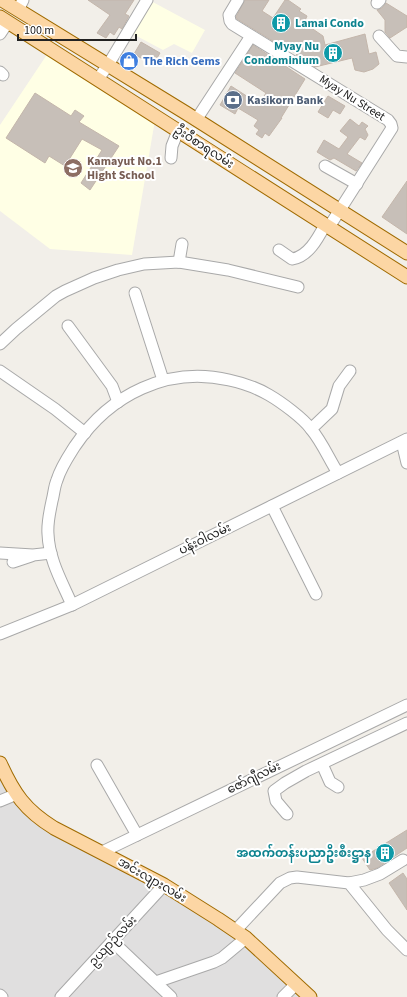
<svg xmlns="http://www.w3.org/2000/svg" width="407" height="997" font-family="'Source Sans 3','Noto Sans Myanmar',sans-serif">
	<rect width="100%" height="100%" fill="#f2efe9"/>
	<!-- residential -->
	<path fill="#e0dfdf" d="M0,775L12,797L242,938L304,997H0Z"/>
	<!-- education -->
	<g fill="#ffffe5">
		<path d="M149,0L205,30L192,53L174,44L163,50L131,33Z"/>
		<path d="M48,53L155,120L132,255L50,249L0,211V125Z"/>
	</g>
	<!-- building -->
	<g fill="#c7bfb8" stroke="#c4b6ab">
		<path d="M88,0H134L125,14L129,16L122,29L119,27L114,35L110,32L106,38L97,33L110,15Z"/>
		<path d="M245,0H269L262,11L273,18L285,0H288L301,9L299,11L307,16L304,23L323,36L325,45L365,34L369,54L376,52L379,64L373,69L364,72L355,70L352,58L315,67L297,56L296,53L290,50L289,51L237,19L236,17Z"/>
		<path d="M386,3L407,16V27L390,38L385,32V20L377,10L382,8Z"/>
		<path d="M141,42L160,53L153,65L134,54Z"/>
		<path d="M253,45L305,79L281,118H282L269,136L265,133L262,138L256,134L259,130L254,126L258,120L238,108L235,114L220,105L231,86L259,104L266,93L235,73Z"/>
		<path d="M35,93L71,116L75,110L84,116L79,122L119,146L90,190L81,183L102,150L82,139L65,166L49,156L45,163L6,138Z"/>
		<path d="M328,96L345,106L340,114L333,110L328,118L318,112Z"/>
		<path d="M350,119L359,126L362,122L368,126L365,129L368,135L365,140L360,137L347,154L362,163L356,171L334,158L330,160L317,152L324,140L339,149L348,137L340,131Z"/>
		<path d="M407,181V234L382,217Z"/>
		<path d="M407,830V848L377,868L370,870L362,858Z"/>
		<path d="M403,873L407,879V910L389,883Z"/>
	</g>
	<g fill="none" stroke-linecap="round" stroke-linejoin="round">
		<!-- minor casing -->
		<g stroke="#a9a9a9" stroke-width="13">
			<g id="minor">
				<path d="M238,0L229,15L230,21L232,24L388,120L391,124L392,128L329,227"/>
				<path d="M377,3L380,0"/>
				<path d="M18,10L23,0"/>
				<path d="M0,34L8,22"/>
				<path d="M379,36L397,56L407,57"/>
				<path d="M0,72L3,75"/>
				<path d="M98,79L108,65L147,0"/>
				<path d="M196,120L251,36"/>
				<path d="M171,158L172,146L178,131"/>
				<path d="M325,166L357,184"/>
				<path d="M279,250L292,259C308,257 318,238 325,225"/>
				<path d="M179,262L182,244"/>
				<path d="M135,293L163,380"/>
				<path d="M68,326L112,386L118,402"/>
				<path d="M0,344L16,329L56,296L65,291L94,278L118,270L144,264L179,262L228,270L298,287"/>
				<path d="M0,371L55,409L85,433"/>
				<path d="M311,429L332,409L339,386L350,371"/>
				<path d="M402,442L407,463"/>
				<path d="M272,506L316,594"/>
				<path d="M0,553L33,555L51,553"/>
				<path d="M13,562L31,556"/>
				<path d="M72,605C62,582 49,560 48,534C47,523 50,511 52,501C54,494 54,487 57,480C61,467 68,457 75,446C110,394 168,366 229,380C243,383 257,388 269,395C281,402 303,418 311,429C322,442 329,459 338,473"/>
				<path d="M0,634L72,605L407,439"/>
				<path d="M322,764L330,782L338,787"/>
				<path d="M97,765L137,835"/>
				<path d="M0,801L17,794"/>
				<path d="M287,814L276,801L274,791L285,783L306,771L407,723"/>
				<path d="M102,852L407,705"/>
				<path d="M349,883L364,880L380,874L403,860"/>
				<path d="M235,931L280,883L290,878L297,877L349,883L387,930L407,950"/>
				<path d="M112,941L171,997"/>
				<path d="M156,982L214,962L222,958L246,938"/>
				<path d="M0,995L2,997"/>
				<path d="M61,997L164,885"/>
				<path d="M283,997L296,984"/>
			</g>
		</g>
		<!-- major casing -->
		<g stroke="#a06b00" stroke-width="15">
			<g id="major">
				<path d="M2,0L186,113L407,253"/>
				<path d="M0,17L407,277"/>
				<path d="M0,763C14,794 25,810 54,828L164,885L218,919L246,938L310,997"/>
			</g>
		</g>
		<!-- minor -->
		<use href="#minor" stroke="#fff" stroke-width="11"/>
		<!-- major -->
		<use href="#major" stroke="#fcd6a4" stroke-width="13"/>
	</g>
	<!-- icons -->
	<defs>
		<g id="building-disc" transform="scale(1)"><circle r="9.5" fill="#0f9aa8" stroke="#fff"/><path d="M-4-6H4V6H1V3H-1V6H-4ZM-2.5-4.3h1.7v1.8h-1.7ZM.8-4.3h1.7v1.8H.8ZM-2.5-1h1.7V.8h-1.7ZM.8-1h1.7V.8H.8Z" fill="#fff"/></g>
		<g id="shop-disc" transform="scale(1)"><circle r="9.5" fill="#3f7fe0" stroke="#fff"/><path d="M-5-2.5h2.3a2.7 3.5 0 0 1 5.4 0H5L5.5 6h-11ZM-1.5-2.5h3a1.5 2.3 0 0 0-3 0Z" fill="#fff"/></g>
		<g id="bank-disc" transform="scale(1)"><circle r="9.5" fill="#5c6f8a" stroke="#fff"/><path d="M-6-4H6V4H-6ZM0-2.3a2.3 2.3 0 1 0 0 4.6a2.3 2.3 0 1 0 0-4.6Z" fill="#fff"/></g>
		<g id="school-disc" transform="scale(1)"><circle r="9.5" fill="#8d6e63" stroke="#fff"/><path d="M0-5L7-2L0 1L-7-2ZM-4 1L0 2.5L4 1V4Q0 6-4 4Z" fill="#fff"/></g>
	</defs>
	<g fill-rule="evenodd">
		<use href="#building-disc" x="281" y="23"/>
		<use href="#building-disc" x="333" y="53"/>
		<use href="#shop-disc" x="129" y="61"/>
		<use href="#bank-disc" x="233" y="100"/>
		<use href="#school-disc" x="73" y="168"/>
		<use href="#building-disc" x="385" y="853"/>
	</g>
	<g text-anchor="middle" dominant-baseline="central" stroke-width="4" stroke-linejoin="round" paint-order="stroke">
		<!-- culture labels -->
		<g font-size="12" font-weight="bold" fill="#0d838f" stroke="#fff" text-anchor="end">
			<text x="295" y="23" text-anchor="start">Lamai Condo</text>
			<text x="319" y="46">Myay Nu<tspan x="319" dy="14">Condominium</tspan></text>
			<text x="371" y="853">အထက်တန်းပညာဦးစီးဋ္ဌာန</text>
		</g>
		<!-- shop labels -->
		<g font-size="12" font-weight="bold" fill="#366cbe" stroke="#fff" text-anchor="start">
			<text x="143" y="61">The Rich Gems</text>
		</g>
		<!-- street labels -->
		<g font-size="12" fill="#222" stroke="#fff">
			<text transform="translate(352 98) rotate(32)">Myay Nu Street</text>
			<text transform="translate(204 147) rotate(33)">ဦးဝီစာရလမ်း</text>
			<text transform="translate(205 539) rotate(-26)">ပန်းဝါလမ်း</text>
			<text transform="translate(254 778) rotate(-26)">ဇော်ဂျီလမ်း</text>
			<text transform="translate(152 880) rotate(30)">အင်းလျားလမ်း</text>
			<text transform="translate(113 941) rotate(-47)">ဥယျာဉ်လမ်း</text>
		</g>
		<!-- service labels -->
		<g font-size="12" font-weight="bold" fill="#4e5e75" stroke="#fff" text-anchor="start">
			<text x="247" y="100">Kasikorn Bank</text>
		</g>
		<!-- education labels -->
		<g font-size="12" font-weight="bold" fill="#785e54" stroke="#fff" text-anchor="start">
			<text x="87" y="161">Kamayut No.1<tspan x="87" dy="14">Hight School</tspan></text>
		</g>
	</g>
	<!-- scale -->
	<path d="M18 34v6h118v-6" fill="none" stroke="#222222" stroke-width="2"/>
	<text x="24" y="34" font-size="12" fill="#222222" stroke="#ffffff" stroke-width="3" paint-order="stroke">100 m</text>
</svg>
